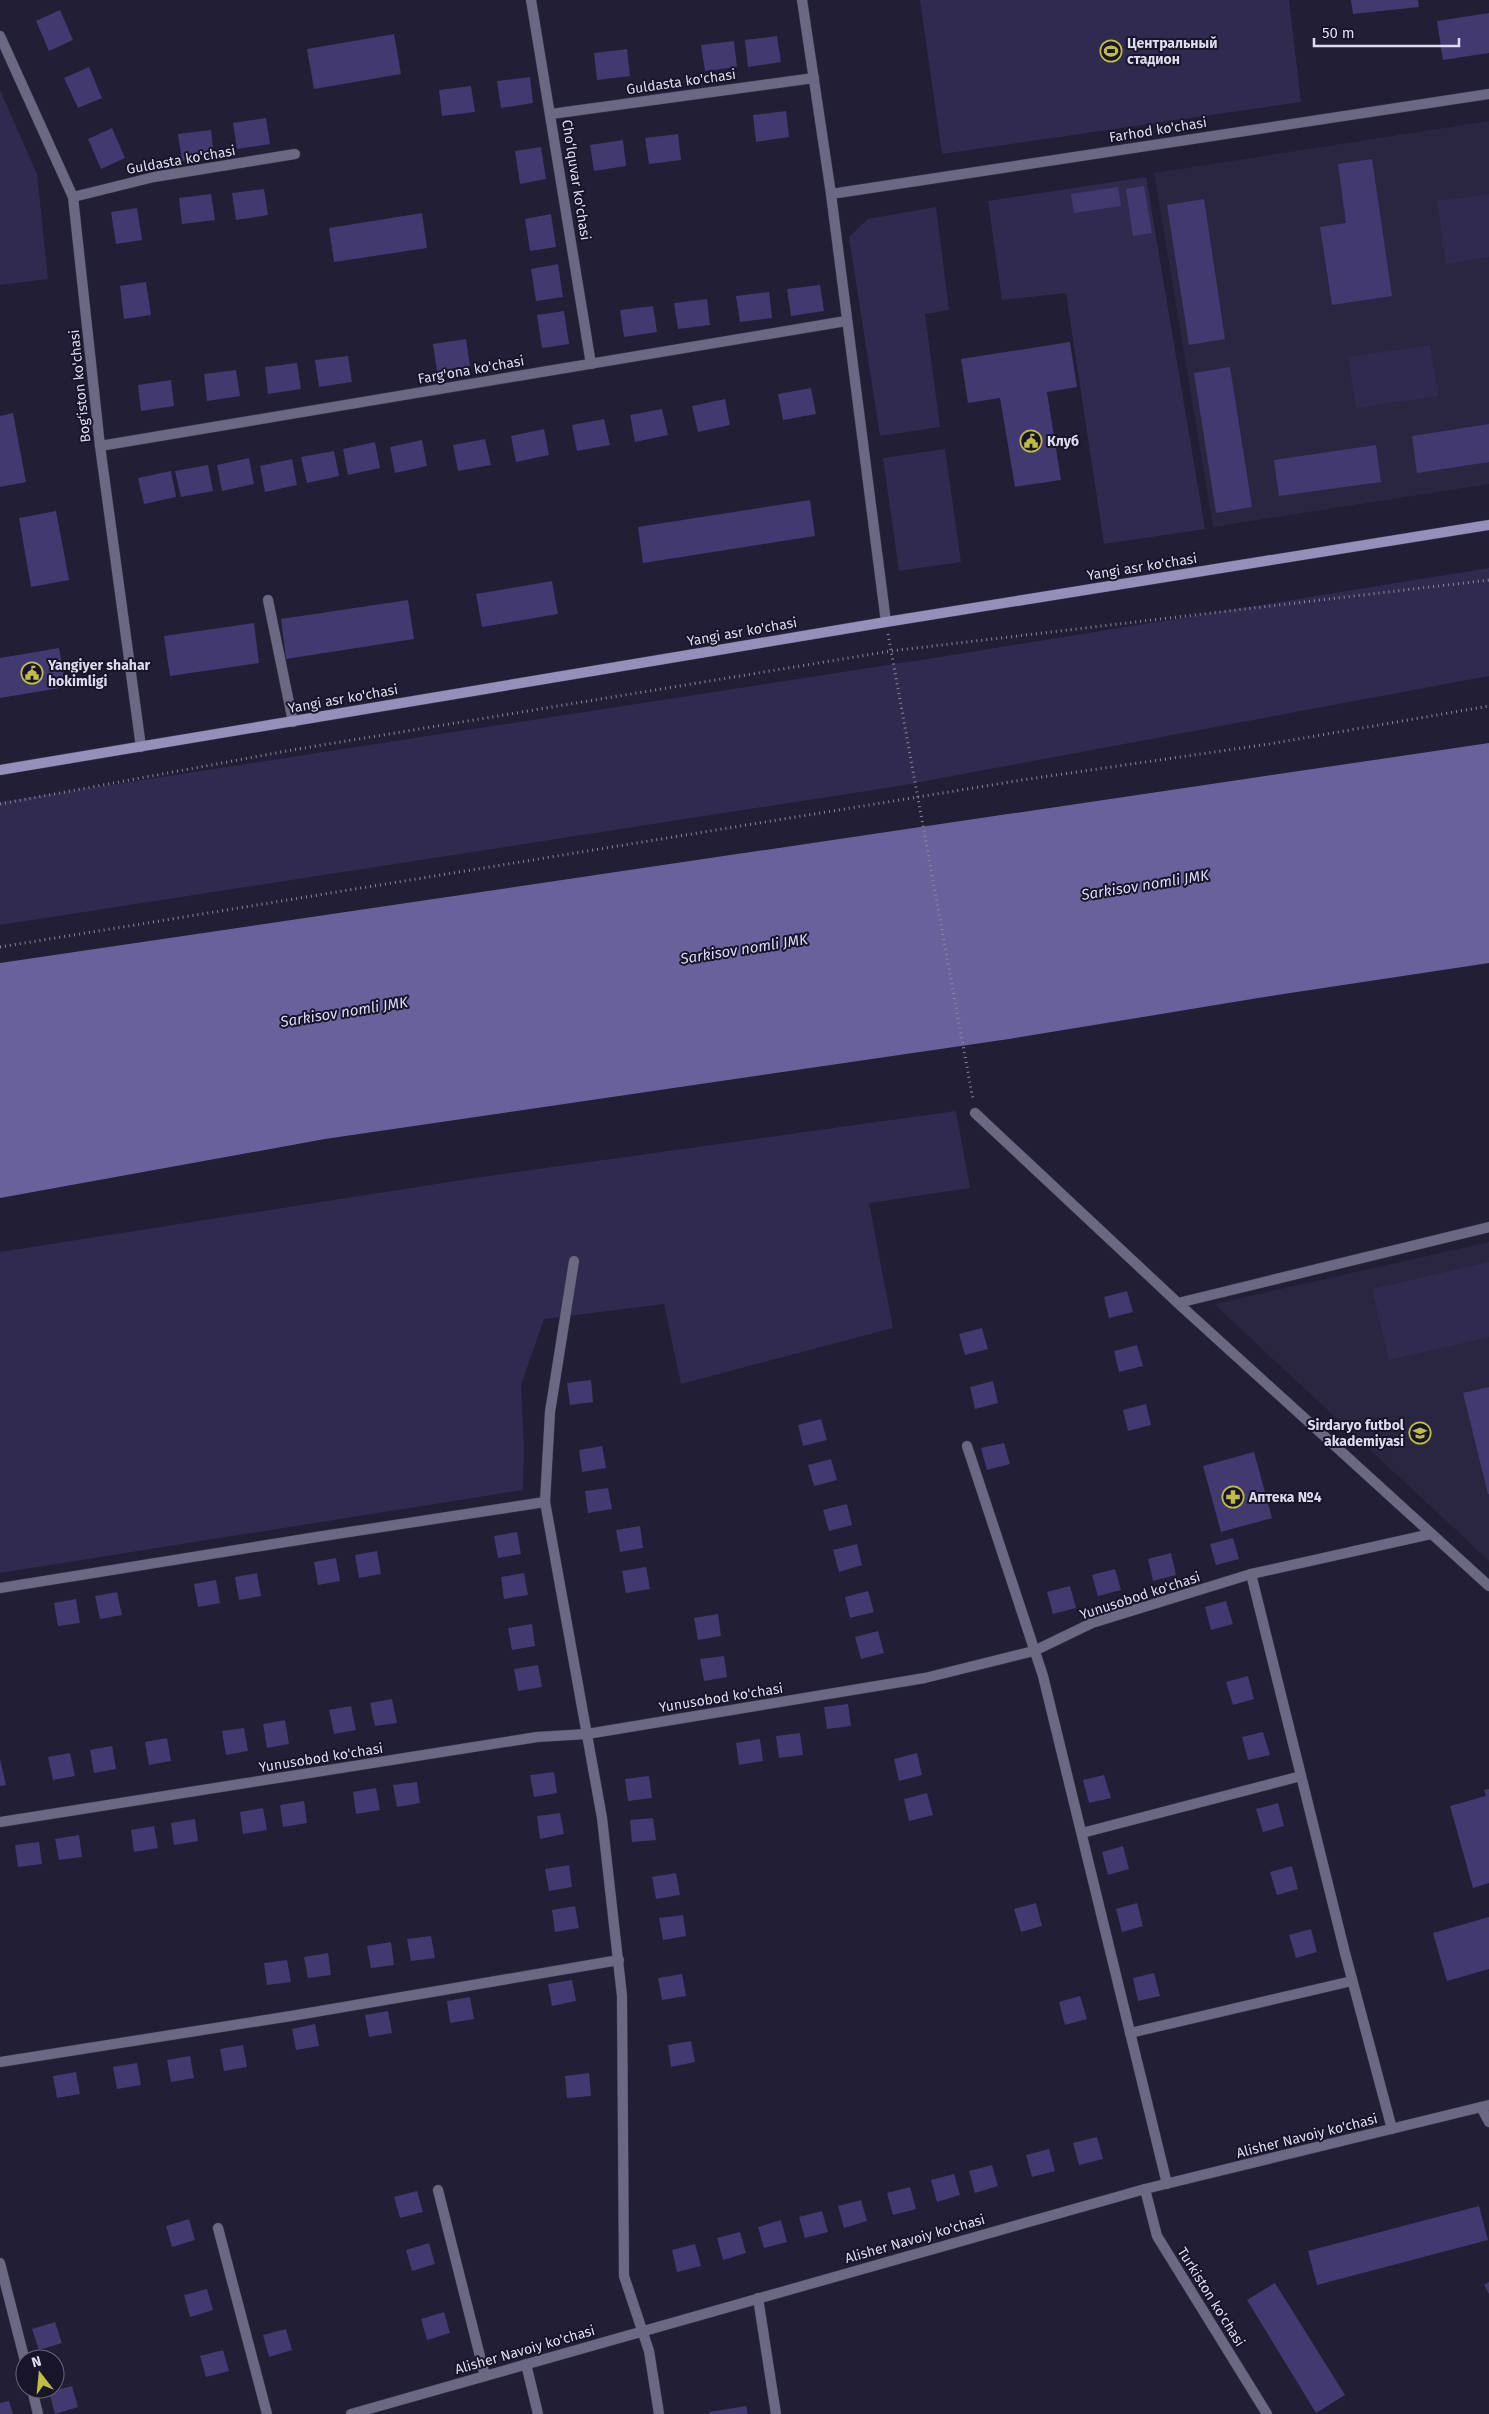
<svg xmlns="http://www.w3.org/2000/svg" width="1489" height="2414" font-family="'Fira Sans',sans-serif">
	<rect width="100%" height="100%" fill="#211e35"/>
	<!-- built -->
	<g fill="#2a2642">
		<path d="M1489,121V484L1213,527L1154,173Z"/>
		<path d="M1489,1242V1561L1214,1304Z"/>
	</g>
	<!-- green -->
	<g fill="#302a4f">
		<path d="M920,0H1289L1301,102L942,154Z"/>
		<path d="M0,90L37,174L48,279L0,285Z"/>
		<path d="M1146,177L1205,529L1104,544L1066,293L1002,300L988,201Z"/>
		<path d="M1489,194V257L1446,264L1437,201Z"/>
		<path d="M936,207L949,310L925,314L940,427L880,436L849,237L868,219Z"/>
		<path d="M1430,345L1438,396L1356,408L1348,357Z"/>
		<path d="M945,449L961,562L899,571L883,458Z"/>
		<path d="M1489,568V676L899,786L0,925V802L940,657Z"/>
		<path d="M956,1111L970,1188L869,1203L893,1328L681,1384L664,1304L544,1319L521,1385L524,1447L523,1490L0,1573V1252L481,1177Z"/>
		<path d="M1489,1262V1337L1389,1360L1372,1289Z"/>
	</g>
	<!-- water -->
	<path fill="#69619c" d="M1489,743V963L1277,995L1009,1039L325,1139L0,1198V963Z"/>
	<!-- building -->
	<g fill="#423970">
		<path d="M1351,0H1418L1419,7L1353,14Z"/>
		<path d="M60,10L73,40L49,51L36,21Z"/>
		<path d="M1489,13V53L1443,60L1437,21Z"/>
		<path d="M394,34L401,74L314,89L307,49Z"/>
		<path d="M777,36L781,62L748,67L745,40Z"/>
		<path d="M734,41L737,67L705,71L701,45Z"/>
		<path d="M627,49L630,76L597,80L594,53Z"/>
		<path d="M89,67L102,98L78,108L64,78Z"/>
		<path d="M530,77L533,103L501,108L497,81Z"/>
		<path d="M471,86L475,112L442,116L439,90Z"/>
		<path d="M786,111L789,137L756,142L753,115Z"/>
		<path d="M266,118L270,144L237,149L233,123Z"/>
		<path d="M112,128L125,158L101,169L88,139Z"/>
		<path d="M211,130L214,156L182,161L178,134Z"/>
		<path d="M678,134L681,160L649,164L645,138Z"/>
		<path d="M623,140L626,166L594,171L590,145Z"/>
		<path d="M541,147L546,179L520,184L515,151Z"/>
		<path d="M1372,159L1392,296L1332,305L1320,227L1346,223L1338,164Z"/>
		<path d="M1144,186L1152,233L1133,236L1126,189Z"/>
		<path d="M1118,187L1121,206L1074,213L1071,194Z"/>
		<path d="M264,189L268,215L236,220L232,193Z"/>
		<path d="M211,194L215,220L182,224L179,198Z"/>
		<path d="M1204,199L1225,339L1189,345L1167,205Z"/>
		<path d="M137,208L142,240L116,244L111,212Z"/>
		<path d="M422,213L427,248L334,262L329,228Z"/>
		<path d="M551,214L556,247L530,251L525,219Z"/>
		<path d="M558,264L563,297L536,301L531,269Z"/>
		<path d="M146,282L151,315L124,319L120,286Z"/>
		<path d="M820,285L824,311L791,316L787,289Z"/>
		<path d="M769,292L772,318L740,322L736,296Z"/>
		<path d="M707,299L710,325L678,329L674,303Z"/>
		<path d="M653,306L657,332L624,337L620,310Z"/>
		<path d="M564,311L569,344L542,348L537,315Z"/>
		<path d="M466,339L470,366L437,371L433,344Z"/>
		<path d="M1070,342L1077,387L1047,392L1061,480L1015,487L1000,398L968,403L961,359Z"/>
		<path d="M348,356L352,382L319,387L315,360Z"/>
		<path d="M297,363L301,389L268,394L265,367Z"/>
		<path d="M1230,367L1252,507L1216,513L1194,373Z"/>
		<path d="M236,370L240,396L207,401L204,374Z"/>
		<path d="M171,380L174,406L141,411L138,385Z"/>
		<path d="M811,388L816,414L783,420L778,394Z"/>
		<path d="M725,399L730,425L698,432L692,406Z"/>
		<path d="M662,409L668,435L635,442L630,415Z"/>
		<path d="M13,413L26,482L0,487V416Z"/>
		<path d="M604,419L610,445L577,451L572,425Z"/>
		<path d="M1489,424V462L1417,473L1412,436Z"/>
		<path d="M544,429L549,455L516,462L511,436Z"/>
		<path d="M485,439L491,465L458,471L453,445Z"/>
		<path d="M422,440L427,466L395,473L390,447Z"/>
		<path d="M375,442L380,468L348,475L343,449Z"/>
		<path d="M1376,445L1381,482L1279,496L1274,460Z"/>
		<path d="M334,451L339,476L307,483L301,457Z"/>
		<path d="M249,458L254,484L222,491L217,465Z"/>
		<path d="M292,459L297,485L265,492L260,466Z"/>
		<path d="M208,465L213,491L181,497L175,471Z"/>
		<path d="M171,471L176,497L144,504L138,478Z"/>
		<path d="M810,500L815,536L643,563L638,527Z"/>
		<path d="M56,511L69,580L31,587L19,518Z"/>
		<path d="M552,581L558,614L482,627L476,594Z"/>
		<path d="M408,600L414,639L286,659L281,619Z"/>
		<path d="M254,623L259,663L170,676L164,636Z"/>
		<path d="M59,648L66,687L0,698V658Z"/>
		<path d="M1127,1291L1133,1312L1109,1318L1104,1297Z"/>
		<path d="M982,1328L988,1349L965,1355L959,1334Z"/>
		<path d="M1137,1345L1143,1366L1119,1372L1114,1351Z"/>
		<path d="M591,1380L593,1402L570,1405L567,1383Z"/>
		<path d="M993,1381L998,1403L975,1409L970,1387Z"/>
		<path d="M1489,1387V1494H1488L1463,1393Z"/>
		<path d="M1146,1404L1151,1425L1128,1431L1123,1410Z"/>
		<path d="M821,1419L827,1440L803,1446L798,1425Z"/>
		<path d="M1004,1443L1010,1464L987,1470L981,1448Z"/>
		<path d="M602,1446L606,1468L582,1472L579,1450Z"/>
		<path d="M1254,1452L1272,1518L1221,1532L1203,1466Z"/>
		<path d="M831,1459L837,1480L814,1486L808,1465Z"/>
		<path d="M608,1488L612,1509L588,1513L585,1491Z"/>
		<path d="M847,1504L852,1525L829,1531L823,1510Z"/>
		<path d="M640,1526L643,1548L620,1552L616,1530Z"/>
		<path d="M517,1532L521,1554L498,1558L494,1536Z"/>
		<path d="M1233,1538L1239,1559L1216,1565L1210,1544Z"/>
		<path d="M857,1544L862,1565L839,1572L833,1550Z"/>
		<path d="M377,1551L381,1574L359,1578L355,1555Z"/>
		<path d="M1171,1553L1176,1575L1153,1581L1148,1559Z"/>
		<path d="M336,1558L340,1581L318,1585L314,1562Z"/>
		<path d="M646,1567L650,1589L626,1593L622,1571Z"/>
		<path d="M1115,1569L1121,1590L1098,1596L1092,1575Z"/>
		<path d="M257,1573L261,1596L239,1600L235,1577Z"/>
		<path d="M524,1573L528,1595L504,1599L501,1577Z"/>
		<path d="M216,1580L220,1603L198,1607L194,1584Z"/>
		<path d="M1070,1586L1076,1608L1053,1614L1047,1592Z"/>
		<path d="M868,1591L874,1612L850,1618L845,1597Z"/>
		<path d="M117,1592L122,1615L100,1619L95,1596Z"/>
		<path d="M76,1599L80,1623L58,1626L54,1603Z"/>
		<path d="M1226,1601L1233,1624L1211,1630L1205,1607Z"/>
		<path d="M718,1614L721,1636L698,1640L694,1618Z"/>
		<path d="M532,1624L535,1646L512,1650L508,1628Z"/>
		<path d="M878,1631L884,1653L861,1659L855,1637Z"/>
		<path d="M724,1656L727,1677L704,1681L700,1659Z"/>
		<path d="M538,1665L542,1687L518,1691L514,1669Z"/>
		<path d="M1248,1676L1254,1699L1233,1705L1226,1682Z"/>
		<path d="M392,1699L397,1723L375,1726L370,1703Z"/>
		<path d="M848,1704L851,1726L827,1729L824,1707Z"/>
		<path d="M351,1706L356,1730L334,1734L329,1710Z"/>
		<path d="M285,1720L289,1744L267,1748L263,1724Z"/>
		<path d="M244,1728L248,1751L226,1755L222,1731Z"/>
		<path d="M1263,1732L1270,1755L1248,1760L1242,1737Z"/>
		<path d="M800,1733L803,1755L779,1758L776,1736Z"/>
		<path d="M167,1738L171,1761L149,1765L145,1742Z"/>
		<path d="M760,1739L763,1761L739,1765L736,1743Z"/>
		<path d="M112,1746L116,1769L94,1773L90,1750Z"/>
		<path d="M70,1753L75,1776L53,1780L48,1757Z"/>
		<path d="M917,1753L922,1775L899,1781L894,1759Z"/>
		<path d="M0,1759L6,1785L0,1786Z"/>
		<path d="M554,1772L557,1793L534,1797L530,1775Z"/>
		<path d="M1104,1775L1111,1798L1089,1803L1083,1780Z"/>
		<path d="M649,1776L652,1798L628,1801L625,1779Z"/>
		<path d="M417,1782L420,1803L397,1807L393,1785Z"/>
		<path d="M376,1788L380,1810L356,1814L353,1792Z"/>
		<path d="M1489,1789V1883L1473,1888L1450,1806L1486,1796L1484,1790Z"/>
		<path d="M927,1793L933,1815L909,1821L904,1799Z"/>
		<path d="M304,1801L307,1823L283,1827L280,1805Z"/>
		<path d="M1278,1803L1284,1826L1263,1832L1256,1809Z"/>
		<path d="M263,1808L267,1830L243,1834L240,1812Z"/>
		<path d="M560,1813L564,1834L540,1839L537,1816Z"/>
		<path d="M653,1818L656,1840L632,1842L630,1820Z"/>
		<path d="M195,1819L198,1841L174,1845L171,1823Z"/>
		<path d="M154,1826L158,1848L134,1852L131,1830Z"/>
		<path d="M79,1835L82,1857L59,1860L55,1839Z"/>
		<path d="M39,1842L42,1864L18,1867L15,1845Z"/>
		<path d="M1123,1846L1129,1869L1108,1875L1102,1852Z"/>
		<path d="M569,1865L572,1887L549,1891L545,1869Z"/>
		<path d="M1292,1866L1298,1889L1277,1895L1270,1872Z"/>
		<path d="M676,1873L680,1895L656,1899L652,1877Z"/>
		<path d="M1036,1903L1042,1926L1021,1932L1014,1909Z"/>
		<path d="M1137,1903L1143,1926L1122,1932L1116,1909Z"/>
		<path d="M575,1906L579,1928L555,1932L552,1910Z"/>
		<path d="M683,1915L686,1936L663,1940L659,1918Z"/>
		<path d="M1489,1917V1969L1447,1981L1433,1933Z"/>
		<path d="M1311,1929L1317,1952L1296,1958L1289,1935Z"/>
		<path d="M431,1936L435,1958L411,1961L407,1939Z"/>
		<path d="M391,1942L394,1965L371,1968L367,1946Z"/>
		<path d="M328,1953L331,1975L308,1978L304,1957Z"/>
		<path d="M287,1960L291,1982L267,1985L264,1963Z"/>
		<path d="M1154,1973L1160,1996L1138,2001L1133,1978Z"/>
		<path d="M682,1974L686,1996L662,2000L658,1978Z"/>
		<path d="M572,1980L576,2001L552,2006L548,1984Z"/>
		<path d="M1080,1996L1087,2019L1065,2025L1059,2002Z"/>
		<path d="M470,1997L474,2019L450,2023L447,2001Z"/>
		<path d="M388,2011L392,2033L369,2037L365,2015Z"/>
		<path d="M315,2024L319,2046L296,2050L292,2029Z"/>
		<path d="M691,2041L695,2062L671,2067L668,2045Z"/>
		<path d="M243,2045L247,2067L224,2071L220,2049Z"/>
		<path d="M190,2056L194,2078L171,2082L167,2060Z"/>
		<path d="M137,2063L141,2085L117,2089L113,2067Z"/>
		<path d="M76,2072L80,2094L57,2098L53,2076Z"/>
		<path d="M589,2073L591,2096L567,2098L565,2076Z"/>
		<path d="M1097,2137L1103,2159L1079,2165L1073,2143Z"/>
		<path d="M1049,2149L1055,2171L1032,2177L1026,2155Z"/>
		<path d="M992,2165L998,2186L975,2193L969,2171Z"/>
		<path d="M954,2174L960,2195L937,2202L931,2180Z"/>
		<path d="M910,2187L916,2209L893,2215L887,2193Z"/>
		<path d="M417,2191L423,2212L400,2218L394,2197Z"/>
		<path d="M861,2200L867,2221L844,2228L838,2206Z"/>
		<path d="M1479,2206L1488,2240L1317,2285L1308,2251Z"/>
		<path d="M822,2211L828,2232L805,2238L799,2217Z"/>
		<path d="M189,2219L195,2240L172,2247L166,2226Z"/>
		<path d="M781,2220L787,2242L764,2248L758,2227Z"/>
		<path d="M740,2232L746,2253L723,2260L717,2238Z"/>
		<path d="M429,2243L435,2264L412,2271L406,2250Z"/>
		<path d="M695,2244L701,2266L677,2272L672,2250Z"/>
		<path d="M1489,2282V2294L1484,2285Z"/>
		<path d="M1275,2283L1345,2395L1316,2413L1247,2300Z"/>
		<path d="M207,2289L213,2310L190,2317L184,2295Z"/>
		<path d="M444,2312L450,2333L427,2340L421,2319Z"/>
		<path d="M55,2322L62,2343L39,2350L32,2329Z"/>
		<path d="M286,2329L292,2350L269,2357L263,2335Z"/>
		<path d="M223,2350L229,2371L206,2377L200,2356Z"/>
		<path d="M72,2386L78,2407L55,2414L49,2392Z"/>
		<path d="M9,2401L13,2414H0V2403Z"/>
		<path d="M746,2406L748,2414H710L709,2412Z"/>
	</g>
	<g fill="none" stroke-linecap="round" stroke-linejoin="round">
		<!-- lane casing -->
		<g stroke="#3b394f" stroke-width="11">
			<path id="lane" d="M268,600L293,722"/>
		</g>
		<!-- street casing -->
		<g stroke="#3b394f" stroke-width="11">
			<g id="street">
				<path d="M531,0L591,364"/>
				<path d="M802,0L831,194L886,622"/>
				<path d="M0,36L73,197L100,446L141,747"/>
				<path d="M551,114L814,78"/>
				<path d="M831,194L1489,94"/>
				<path d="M73,197L154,177L295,154"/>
				<path d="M100,446L846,321"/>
				<path d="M975,1113L1180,1305L1489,1586"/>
				<path d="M574,1261L550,1412L545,1502L602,1818L622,1996L624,2276L649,2351L659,2414"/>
				<path d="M1178,1303L1489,1227"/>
				<path d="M967,1446L1043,1676L1167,2184"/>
				<path d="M1251,1574L1345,1953L1392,2129"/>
				<path d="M0,1588L323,1536L545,1502"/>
				<path d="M0,1822L537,1737L587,1734L925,1678L1034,1651L1092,1623L1251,1574L1431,1534"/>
				<path d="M1082,1833L1301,1776"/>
				<path d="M1130,2033L1352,1981"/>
				<path d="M0,2062L291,2016L619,1960"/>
				<path d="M1481,2107L1489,2122"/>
				<path d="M1145,2189L1157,2236L1267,2414"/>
				<path d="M438,2190L485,2376"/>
				<path d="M218,2228L267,2414"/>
				<path d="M0,2263L25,2361"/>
				<path d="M758,2298L776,2414"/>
				<path d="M526,2364L538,2414"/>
				<path d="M32,2389L38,2414"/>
				<path d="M351,2414L1145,2189L1489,2105"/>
			</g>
		</g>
		<!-- secondary casing -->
		<g stroke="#3b394f" stroke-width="11">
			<path id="secondary" d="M0,770L886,622L1489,525"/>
		</g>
		<!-- path -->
		<g stroke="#888699" stroke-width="3" stroke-dasharray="1 4" stroke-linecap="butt">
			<path d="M888,634L973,1100"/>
			<path d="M0,804L292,750L891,651L1489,580"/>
			<path d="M0,947L1022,780L1269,744L1489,706"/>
		</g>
		<!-- lane -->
		<use href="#lane" stroke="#6b6883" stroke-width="10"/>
		<!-- street -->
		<use href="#street" stroke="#6b6883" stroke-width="10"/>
		<!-- secondary -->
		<use href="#secondary" stroke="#9490bb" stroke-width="10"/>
	</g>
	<!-- icons -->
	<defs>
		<g id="stadium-ring" transform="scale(1.125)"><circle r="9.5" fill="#18152b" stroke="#bfbe41" stroke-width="1.5"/><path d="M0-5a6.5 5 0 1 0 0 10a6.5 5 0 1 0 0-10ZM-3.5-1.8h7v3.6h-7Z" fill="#bfbe41"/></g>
		<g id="civic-ring" transform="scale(1.125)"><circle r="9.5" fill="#18152b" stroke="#bfbe41" stroke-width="1.5"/><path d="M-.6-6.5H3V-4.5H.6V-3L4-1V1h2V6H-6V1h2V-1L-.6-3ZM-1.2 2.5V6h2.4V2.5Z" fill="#bfbe41"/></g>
		<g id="school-ring" transform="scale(1.125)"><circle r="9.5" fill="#18152b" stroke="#bfbe41" stroke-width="1.5"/><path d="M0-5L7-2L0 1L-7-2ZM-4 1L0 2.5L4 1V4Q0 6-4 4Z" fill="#bfbe41"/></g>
		<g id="pharmacy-ring" transform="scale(1.125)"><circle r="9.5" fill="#18152b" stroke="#bfbe41" stroke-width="1.5"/><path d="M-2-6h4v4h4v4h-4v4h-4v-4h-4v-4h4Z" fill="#bfbe41"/></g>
	</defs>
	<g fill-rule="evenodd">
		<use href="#stadium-ring" x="1111" y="51"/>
		<use href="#civic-ring" x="1031" y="441"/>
		<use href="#civic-ring" x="32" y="673"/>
		<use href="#school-ring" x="1420" y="1433"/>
		<use href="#pharmacy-ring" x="1233" y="1497"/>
	</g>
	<g text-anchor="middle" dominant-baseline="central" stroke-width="4" stroke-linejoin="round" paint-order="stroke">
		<!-- poi labels -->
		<g font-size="14" font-weight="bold" fill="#dedded" stroke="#18152b" text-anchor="start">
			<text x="1127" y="43">Центральный<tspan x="1127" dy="16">стадион</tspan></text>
			<text x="1047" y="441">Клуб</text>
			<text x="48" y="665">Yangiyer shahar<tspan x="48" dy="16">hokimligi</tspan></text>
			<text x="1404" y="1425" text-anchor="end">Sirdaryo futbol<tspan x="1404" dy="16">akademiyasi</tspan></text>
			<text x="1249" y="1497">Аптека №4</text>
		</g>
		<!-- street labels -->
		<g font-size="14" fill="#dedded" stroke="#18152b">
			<text transform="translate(681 82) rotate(-8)">Guldasta ko'chasi</text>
			<text transform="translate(1158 130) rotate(-9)">Farhod ko'chasi</text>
			<text transform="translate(181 160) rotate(-10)">Guldasta ko'chasi</text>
			<text transform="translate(576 180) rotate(81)">Cho‘lquvar ko'chasi</text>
			<text transform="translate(471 370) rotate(-10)">Farg'ona ko'chasi</text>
			<text transform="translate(80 386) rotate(-96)">Bog‘iston ko'chasi</text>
			<text transform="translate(1142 567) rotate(-9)">Yangi asr ko'chasi</text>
			<text transform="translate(742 632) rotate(-10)">Yangi asr ko'chasi</text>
			<text transform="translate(343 699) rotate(-10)">Yangi asr ko'chasi</text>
			<text transform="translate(1140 1596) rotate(-18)">Yunusobod ko'chasi</text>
			<text transform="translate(721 1698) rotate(-9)">Yunusobod ko'chasi</text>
			<text transform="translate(321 1758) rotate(-9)">Yunusobod ko'chasi</text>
			<text transform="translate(1307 2136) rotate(-14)">Alisher Navoiy ko'chasi</text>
			<text transform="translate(915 2239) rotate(-16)">Alisher Navoiy ko'chasi</text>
			<text transform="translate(1211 2297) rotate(58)">Turkiston ko'chasi</text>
			<text transform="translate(525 2350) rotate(-16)">Alisher Navoiy ko'chasi</text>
		</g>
		<!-- water labels -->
		<g font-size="15" font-style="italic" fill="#dcd9fd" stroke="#18152b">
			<text transform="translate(1145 885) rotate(-9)">Sarkisov nomli JMK</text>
			<text transform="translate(744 949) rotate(-9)">Sarkisov nomli JMK</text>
			<text transform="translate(344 1012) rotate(-9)">Sarkisov nomli JMK</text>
		</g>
	</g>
	<!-- north arrow -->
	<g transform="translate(40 2374) rotate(344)"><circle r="24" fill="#18152b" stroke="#676579"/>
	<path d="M0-4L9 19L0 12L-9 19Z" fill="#bfbe41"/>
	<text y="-8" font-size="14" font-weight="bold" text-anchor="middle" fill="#dedded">N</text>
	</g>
	<!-- scale -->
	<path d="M1314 38v8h145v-8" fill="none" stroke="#dedded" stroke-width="2.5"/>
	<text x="1322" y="38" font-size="15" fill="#dedded" stroke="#18152b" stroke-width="4" paint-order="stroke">50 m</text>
</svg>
